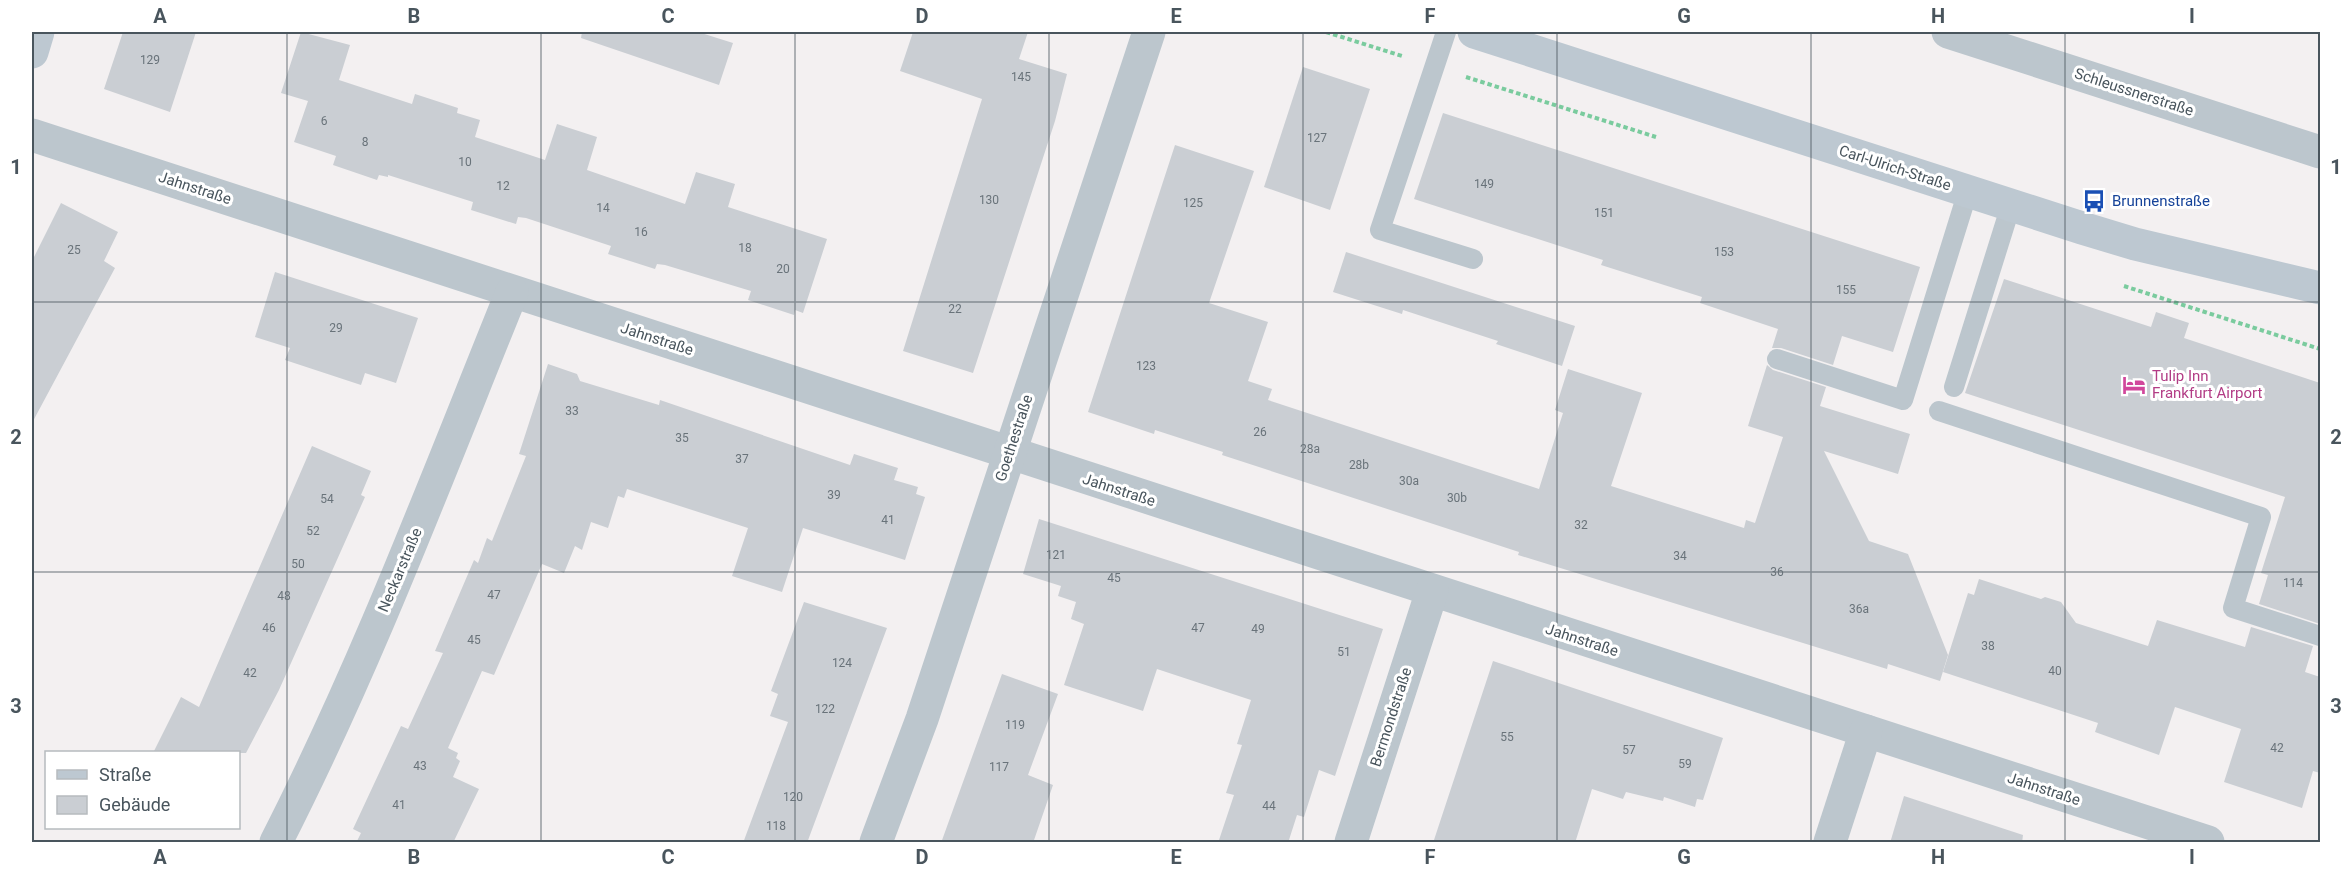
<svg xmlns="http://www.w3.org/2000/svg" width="2352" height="874" font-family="Roboto,sans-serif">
	<rect width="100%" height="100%" fill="#f3f0f1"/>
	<!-- building -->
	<g fill="#caced3">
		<path d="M123,32H196L170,112L104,89Z"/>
		<path d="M301,32L350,45L339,80L412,104L415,94L458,108L457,113L480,120L475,137L545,160L557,124L597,137L587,170L685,204L696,172L735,184L728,207L827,239L803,313L795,310L794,315L748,300L751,291L665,265L657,264L655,269L608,254L611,246L526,218L518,217L516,224L471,210L473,202L388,175V177L379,175L377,180L333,165L336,156L294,142L308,101L281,93Z"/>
		<path d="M582,32H698L733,43L719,85L581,38Z"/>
		<path d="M913,32H1028L1019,59L1067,74L1055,121L973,373L903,351L982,99L900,71Z"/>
		<path d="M1303,67L1370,89L1330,210L1264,187Z"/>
		<path d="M1443,113L1920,267L1893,352L1842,336L1833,365L1781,348H1772L1778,329L1700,303L1702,297L1601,265L1603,260L1414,199Z"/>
		<path d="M1175,145L1254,171L1209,303L1268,322L1248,381L1272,389L1268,400L1539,489L1563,413L1555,410L1568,369L1642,393L1611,486L1744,528L1746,520L1755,523L1783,437L1748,426L1767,365L1773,370L1826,387L1820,406L1910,434L1898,474L1824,451L1869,541L1908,554L1948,655L1940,681L1888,664L1887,669L1518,555L1519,552L1222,455L1223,452L1155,430L1154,434L1088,412Z"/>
		<path d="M61,203L118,232L104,261L115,268L32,423V261Z"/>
		<path d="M1346,252L1575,326L1562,366L1496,344L1498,341L1403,310L1402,314L1333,292Z"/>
		<path d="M275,272L418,318L396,383L365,373L361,385L285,360L290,348L255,337Z"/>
		<path d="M2004,279L2151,327L2156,312L2189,323L2184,338L2320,383V624L2259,604L2268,575L2261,573L2285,497L1965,393Z"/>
		<path d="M548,364L577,374L580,381L659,405L660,400L850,465L854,454L898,468L894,480L918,487L916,494L925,497L905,560L803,528L782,592L732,576L748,528L627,489L624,498L618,496L608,528L591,522L582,550L575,546L564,573L542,564L494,675L482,671L448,748L458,753L456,758L460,761L453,777L479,789L453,843H356L361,833L353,829L401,726L408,729L443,653L435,651L474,560L478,563L487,538L492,541L526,456L519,454Z"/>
		<path d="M312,446L371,471L361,495L365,497L279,690L246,753H153L181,697L199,707Z"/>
		<path d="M1039,519L1383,629L1335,776L1319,770L1304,817L1297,815L1288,843H1218L1234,795L1226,793L1242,745L1237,744L1251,700L1157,669L1143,711L1064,685L1084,624L1071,619L1076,602L1058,596L1061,586L1023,574Z"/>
		<path d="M1979,579L2041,599L2045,597L2061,602L2076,623L2148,646L2157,620L2245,647L2251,627L2313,646L2305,672L2320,677V773L2313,771L2302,808L2224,782L2241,729L2175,707L2159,755L2095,732L2098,723L1943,672L1968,593L1974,595Z"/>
		<path d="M804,602L887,628L807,843H743L788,722L770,716L778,694L771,691Z"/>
		<path d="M1493,661L1723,738L1703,800L1697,799L1695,807L1664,797L1663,801L1626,792L1623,799L1592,789L1575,843H1433Z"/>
		<path d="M1002,674L1058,694L1028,775L1053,785L1033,843H941Z"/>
		<path d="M1904,796L2023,835L2022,843H1890Z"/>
	</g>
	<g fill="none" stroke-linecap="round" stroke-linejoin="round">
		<!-- path -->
		<g stroke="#7acb9e" stroke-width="4" stroke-dasharray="4.5 3" stroke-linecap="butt">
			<path d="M1326,32L1402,56"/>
			<path d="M1466,77L1656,137"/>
			<path d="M2124,286L2320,349"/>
		</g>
		<!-- lane -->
		<g stroke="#bcc6cd" stroke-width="20">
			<path d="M1446,32L1380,230L1473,259"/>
			<path d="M1777,359L1903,400L1968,191"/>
			<path d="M1954,387L2011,205"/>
			<path d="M1939,411L2261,517L2233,608L2320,636"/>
		</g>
		<!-- street -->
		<g stroke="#bcc6cd" stroke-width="33">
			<path d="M1948,32L2320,152"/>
			<path d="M32,135L2208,842"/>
			<path d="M276,842C367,664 437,477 512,292"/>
			<path d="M876,842L922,719L1149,32"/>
			<path d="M1351,842L1432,591"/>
			<path d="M1830,842L1866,731"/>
		</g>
		<!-- secondary -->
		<g stroke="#bdc8d1" stroke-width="33">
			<path d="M1474,32L2082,228L2135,244L2320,288"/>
			<path d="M32,52L38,32"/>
		</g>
	</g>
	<!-- grid -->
	<path fill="none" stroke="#49555d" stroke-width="1.5" stroke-opacity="0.55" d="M287,32V842M541,32V842M795,32V842M1049,32V842M1303,32V842M1557,32V842M1811,32V842M2065,32V842M32,302H2320M32,572H2320"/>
	<!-- icons -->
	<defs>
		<g id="bus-bare" transform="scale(1.8)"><path d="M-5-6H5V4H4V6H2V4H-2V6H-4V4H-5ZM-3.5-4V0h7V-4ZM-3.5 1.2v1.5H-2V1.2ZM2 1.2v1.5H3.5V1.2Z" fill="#1a4fb4" stroke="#fff" stroke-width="2.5" paint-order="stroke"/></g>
		<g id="hotel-bare" transform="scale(1.8)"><path d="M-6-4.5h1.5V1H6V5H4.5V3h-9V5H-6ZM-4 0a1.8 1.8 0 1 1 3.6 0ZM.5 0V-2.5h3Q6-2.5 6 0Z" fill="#d1479c" stroke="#fff" stroke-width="2.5" paint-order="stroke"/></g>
	</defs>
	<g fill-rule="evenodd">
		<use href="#bus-bare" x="2094" y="201"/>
		<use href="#hotel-bare" x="2134" y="385"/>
	</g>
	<g text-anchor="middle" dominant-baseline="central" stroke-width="6" stroke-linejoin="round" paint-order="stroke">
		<!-- number labels -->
		<g font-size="12" fill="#69737a">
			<text x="150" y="60">129</text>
			<text x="1021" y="77">145</text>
			<text x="324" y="121">6</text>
			<text x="1317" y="138">127</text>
			<text x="365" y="142">8</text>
			<text x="465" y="162">10</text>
			<text x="1484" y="184">149</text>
			<text x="503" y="186">12</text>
			<text x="989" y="200">130</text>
			<text x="1193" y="203">125</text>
			<text x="603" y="208">14</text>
			<text x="1604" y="213">151</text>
			<text x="641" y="232">16</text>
			<text x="745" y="248">18</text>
			<text x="74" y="250">25</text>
			<text x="1724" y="252">153</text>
			<text x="783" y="269">20</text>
			<text x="1846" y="290">155</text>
			<text x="955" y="309">22</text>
			<text x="336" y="328">29</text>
			<text x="1146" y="366">123</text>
			<text x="572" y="411">33</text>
			<text x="1260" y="432">26</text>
			<text x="682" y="438">35</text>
			<text x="1310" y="449">28a</text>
			<text x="742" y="459">37</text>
			<text x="1359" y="465">28b</text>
			<text x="1409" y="481">30a</text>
			<text x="834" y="495">39</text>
			<text x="1457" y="498">30b</text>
			<text x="327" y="499">54</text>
			<text x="888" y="520">41</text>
			<text x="1581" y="525">32</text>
			<text x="313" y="531">52</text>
			<text x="1056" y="555">121</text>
			<text x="1680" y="556">34</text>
			<text x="298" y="564">50</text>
			<text x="1777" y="572">36</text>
			<text x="1114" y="578">45</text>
			<text x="2293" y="583">114</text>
			<text x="494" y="595">47</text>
			<text x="284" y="596">48</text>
			<text x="1859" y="609">36a</text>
			<text x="269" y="628">46</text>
			<text x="1198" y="628">47</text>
			<text x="1258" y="629">49</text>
			<text x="474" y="640">45</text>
			<text x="1988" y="646">38</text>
			<text x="1344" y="652">51</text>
			<text x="842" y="663">124</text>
			<text x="2055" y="671">40</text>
			<text x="250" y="673">42</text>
			<text x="825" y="709">122</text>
			<text x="1015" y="725">119</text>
			<text x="1507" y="737">55</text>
			<text x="2277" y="748">42</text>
			<text x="1629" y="750">57</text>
			<text x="1685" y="764">59</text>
			<text x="420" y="766">43</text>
			<text x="999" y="767">117</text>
			<text x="793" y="797">120</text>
			<text x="399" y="805">41</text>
			<text x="1269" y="806">44</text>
			<text x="776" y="826">118</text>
		</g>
		<!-- street labels -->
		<g font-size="15" fill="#49555d" stroke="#fff">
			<text transform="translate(2134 92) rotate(18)">Schleussnerstraße</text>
			<text transform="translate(1895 168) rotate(18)">Carl-Ulrich-Straße</text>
			<text transform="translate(195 188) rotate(18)">Jahnstraße</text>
			<text transform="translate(657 339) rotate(18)">Jahnstraße</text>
			<text transform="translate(1014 438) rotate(-72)">Goethestraße</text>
			<text transform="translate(1119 490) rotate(18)">Jahnstraße</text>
			<text transform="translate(400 570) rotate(-67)">Neckarstraße</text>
			<text transform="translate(1582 640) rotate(18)">Jahnstraße</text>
			<text transform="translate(1391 717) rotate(-72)">Bermondstraße</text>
			<text transform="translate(2044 789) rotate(18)">Jahnstraße</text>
		</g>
		<!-- transit labels -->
		<g font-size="15" fill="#164399" stroke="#fff" text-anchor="start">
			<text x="2112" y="201">Brunnenstraße</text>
		</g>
		<!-- hotel labels -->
		<g font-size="15" fill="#b23c85" stroke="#fff" text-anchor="start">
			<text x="2152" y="376">Tulip Inn<tspan x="2152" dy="17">Frankfurt Airport</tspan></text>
		</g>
	</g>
	<!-- border -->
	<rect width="2352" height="874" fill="none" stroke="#ffffff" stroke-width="66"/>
	<!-- legend -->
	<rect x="45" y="751" width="195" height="78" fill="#ffffff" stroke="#b6bbbe" stroke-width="1.5"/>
	<rect x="57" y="770" width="30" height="9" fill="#bdc8d1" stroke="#b6bbbe" stroke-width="1.5"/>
	<text x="99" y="781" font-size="18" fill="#49555d">Straße</text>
	<rect x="57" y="796" width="30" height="18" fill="#caced3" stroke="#b6bbbe" stroke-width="1.5"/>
	<text x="99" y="811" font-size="18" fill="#49555d">Gebäude</text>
	<rect x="33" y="33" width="2286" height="808" fill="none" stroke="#49555d" stroke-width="2"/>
	<g font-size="20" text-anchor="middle" font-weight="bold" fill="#49555d">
		<text x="160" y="23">A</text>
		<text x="414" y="23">B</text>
		<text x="668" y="23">C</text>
		<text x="922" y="23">D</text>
		<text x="1176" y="23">E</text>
		<text x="1430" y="23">F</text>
		<text x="1684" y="23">G</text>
		<text x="1938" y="23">H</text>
		<text x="2192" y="23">I</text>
		<text x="16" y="174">1</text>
		<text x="2336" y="174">1</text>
		<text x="16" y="444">2</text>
		<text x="2336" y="444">2</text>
		<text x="16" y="713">3</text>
		<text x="2336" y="713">3</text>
		<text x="160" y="864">A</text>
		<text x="414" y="864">B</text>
		<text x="668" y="864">C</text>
		<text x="922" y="864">D</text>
		<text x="1176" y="864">E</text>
		<text x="1430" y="864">F</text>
		<text x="1684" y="864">G</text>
		<text x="1938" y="864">H</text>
		<text x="2192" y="864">I</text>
	</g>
</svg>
